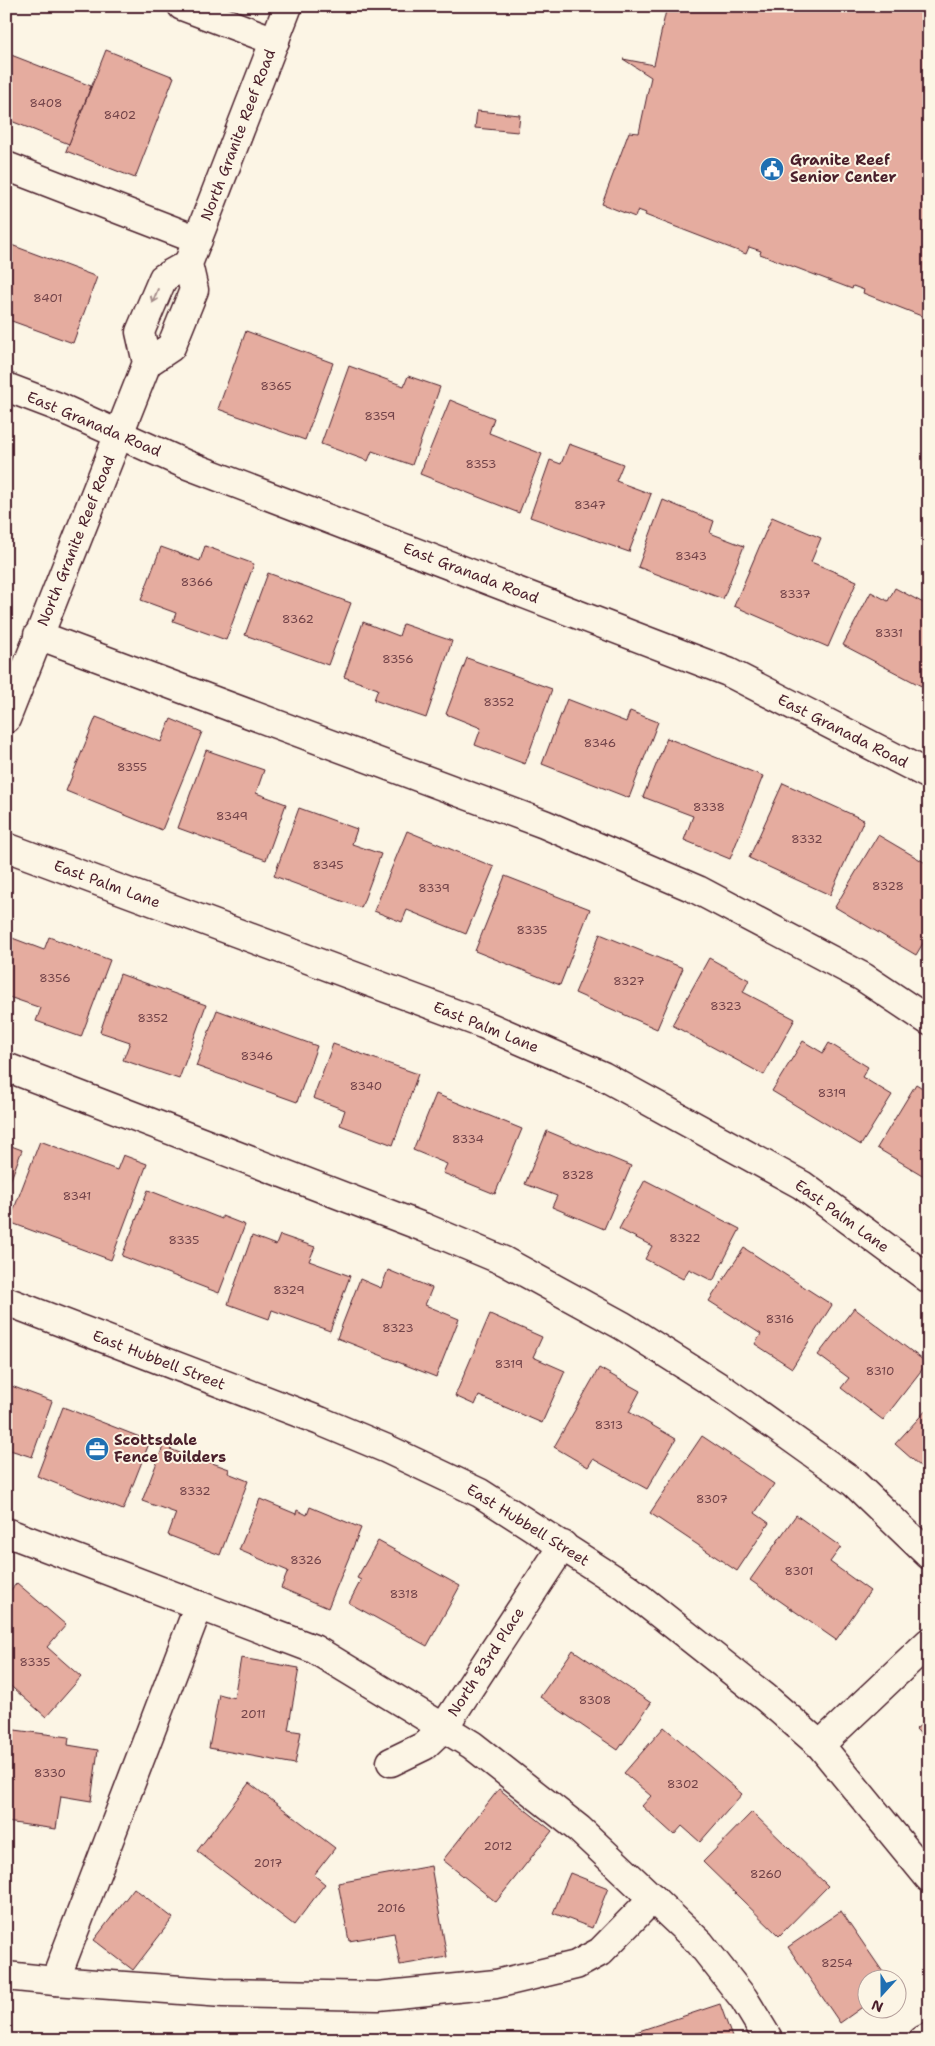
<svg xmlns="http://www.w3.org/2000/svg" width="935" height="2046" font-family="'Shantell Sans',sans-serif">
	<rect width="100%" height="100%" fill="#fcf5e5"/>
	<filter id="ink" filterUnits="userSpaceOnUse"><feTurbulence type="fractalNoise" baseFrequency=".02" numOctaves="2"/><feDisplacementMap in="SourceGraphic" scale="10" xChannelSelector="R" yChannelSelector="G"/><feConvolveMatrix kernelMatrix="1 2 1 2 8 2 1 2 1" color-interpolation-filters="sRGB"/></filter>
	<g filter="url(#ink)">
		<!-- building -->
		<g fill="#e5ac9f" stroke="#4a1f2b">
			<path d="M667,6H929V74L925,115H929V319L863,293L864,290L853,286L852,289L760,254L761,251L749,247L746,254L645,215L646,213L638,210L635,217L602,204L629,132L639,133L651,77L623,59L654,65Z"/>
			<path d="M106,50L174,77L135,178L66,151Z"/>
			<path d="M6,53L91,86L69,144L6,119Z"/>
			<path d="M477,111L520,115L518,132L475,128Z"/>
			<path d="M6,243L97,277L73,343L6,319Z"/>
			<path d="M246,331L333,363L305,440L218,409Z"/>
			<path d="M349,366L404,386L408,376L440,387L412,465L372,451L368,461L321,444Z"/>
			<path d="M450,400L494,418L489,433L542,454L519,513L420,474Z"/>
			<path d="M569,444L623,464L616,481L651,494L629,552L530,517L550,460L561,464Z"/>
			<path d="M663,500L714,521L710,533L744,546L723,599L638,567Z"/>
			<path d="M772,517L821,538L811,562L857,581L828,647L734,606Z"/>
			<path d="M205,546L254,564L226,640L173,621L176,613L141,600L161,547L200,561Z"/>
			<path d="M268,573L351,603L328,665L245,635Z"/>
			<path d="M895,588L929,606V613L926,619L929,621V690L843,645L871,592L888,601Z"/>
			<path d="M363,622L399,636L403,624L452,641L426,718L374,700L378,689L344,677Z"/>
			<path d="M467,658L552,689L525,764L475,745L481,728L446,714Z"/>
			<path d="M567,699L626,722L630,711L658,722L629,798L542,764Z"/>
			<path d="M96,717L161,742L171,719L202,732L162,830L66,791Z"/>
			<path d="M667,738L763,776L730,859L684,840L693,816L643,797Z"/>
			<path d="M206,750L264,770L256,793L286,804L266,860L178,828Z"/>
			<path d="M783,783L864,820L830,895L749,858Z"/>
			<path d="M299,808L357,829L352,844L381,854L361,908L274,876Z"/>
			<path d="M407,831L494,867L466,934L407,910L402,922L374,911Z"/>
			<path d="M878,835L929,865V933L916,955L835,907Z"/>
			<path d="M505,876L590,909L560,985L475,951Z"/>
			<path d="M600,934L683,968L657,1029L575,993Z"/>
			<path d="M7,936L44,950L49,937L110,960L81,1037L36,1021L41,1008L6,996Z"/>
			<path d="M709,958L749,980L743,992L795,1019L764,1075L672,1025Z"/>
			<path d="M120,974L206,1005L179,1079L123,1060L130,1042L100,1032Z"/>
			<path d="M217,1010L317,1046L297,1102L196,1066Z"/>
			<path d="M803,1041L823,1053L829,1043L868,1067L862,1077L892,1095L861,1145L772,1091Z"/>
			<path d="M333,1044L418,1074L393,1145L340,1125L345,1110L313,1098Z"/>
			<path d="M916,1084L929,1092V1179L877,1148Z"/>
			<path d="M436,1094L522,1129L495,1194L443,1173L447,1164L413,1150Z"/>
			<path d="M547,1131L631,1166L604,1229L552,1207L557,1196L525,1184Z"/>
			<path d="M40,1141L117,1170L123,1155L147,1164L111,1260L9,1222Z"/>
			<path d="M6,1144L22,1150L6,1192Z"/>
			<path d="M645,1180L740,1229L713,1281L689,1269L683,1279L645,1259L652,1246L619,1229Z"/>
			<path d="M148,1190L222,1219V1216L245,1225L219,1293L122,1256Z"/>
			<path d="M280,1235L315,1247L309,1261L350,1276L330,1331L272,1310L269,1319L228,1304L252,1236L276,1245Z"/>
			<path d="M744,1248L832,1305L792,1368L755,1344L761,1334L709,1301Z"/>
			<path d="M388,1270L432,1288L425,1305L459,1319L436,1377L337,1338L360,1279L381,1288Z"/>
			<path d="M854,1308L927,1363L883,1420L841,1388L849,1378L818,1355Z"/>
			<path d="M490,1314L542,1337L533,1357L565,1371L542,1423L479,1396L475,1405L455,1396Z"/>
			<path d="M599,1368L640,1391L629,1412L676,1439L647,1489L593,1459L588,1467L554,1447Z"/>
			<path d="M6,1384L52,1401L32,1457L10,1450L6,1460Z"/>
			<path d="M63,1407L150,1441L123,1510L37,1476Z"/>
			<path d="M929,1407V1474L895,1444Z"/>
			<path d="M702,1436L774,1484L755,1513L769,1523L737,1571L650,1513Z"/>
			<path d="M164,1444L171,1447L170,1449L200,1461L201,1459L229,1469L228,1473L248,1481L220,1555L168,1535L176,1513L142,1501Z"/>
			<path d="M260,1499L296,1514L297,1510L307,1515L310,1507L361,1528L328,1608L281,1588L288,1571L239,1550Z"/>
			<path d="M796,1515L841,1547L830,1562L870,1591L836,1640L750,1580Z"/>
			<path d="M378,1541L460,1586L427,1646L349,1603L361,1580L357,1578Z"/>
			<path d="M17,1583L66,1625L47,1647L81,1677L46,1717L6,1682V1595Z"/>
			<path d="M573,1650L651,1703L618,1750L540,1697Z"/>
			<path d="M241,1658L299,1668L288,1730L301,1732L295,1764L209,1748L219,1694L234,1698Z"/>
			<path d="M929,1718V1743L916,1729Z"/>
			<path d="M664,1727L742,1794L700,1842L682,1826L674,1835L642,1806L651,1796L624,1773Z"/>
			<path d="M7,1729L69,1737L68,1745L98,1750L91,1801L61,1796L56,1829L6,1822Z"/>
			<path d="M249,1783L335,1848L314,1875L325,1884L294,1925L197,1851Z"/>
			<path d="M499,1789L552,1831L496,1902L443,1860Z"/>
			<path d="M752,1812L828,1886L779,1936L703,1862Z"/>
			<path d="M431,1866L447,1957L400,1965L394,1933L349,1941L338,1883Z"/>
			<path d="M570,1873L608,1888L592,1928L553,1913Z"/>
			<path d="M134,1888L173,1918L133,1970L94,1940Z"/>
			<path d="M841,1911L887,1978H868V2003L840,2023L788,1947Z"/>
			<path d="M720,2004L733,2040H622L621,2037Z"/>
		</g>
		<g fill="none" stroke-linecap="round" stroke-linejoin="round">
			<!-- minor casing -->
			<g stroke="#4a1f2b" stroke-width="31">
				<g id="minor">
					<path d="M182,6L275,41"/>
					<path d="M6,166L198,240"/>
					<path d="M147,363L171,347L194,290L188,264L288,6"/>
					<path d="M6,387L56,406L185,464L728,672L929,775"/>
					<path d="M38,635L544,824L698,890L863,977L929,1021"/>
					<path d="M6,719L147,363L140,332L163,278L188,264"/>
					<path d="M6,847L483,1024L603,1076L802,1185L929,1279"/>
					<path d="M6,1067L423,1227L504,1261L623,1326L724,1390L853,1482L929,1555"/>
					<path d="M6,1301L320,1421L387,1449L480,1493L626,1587L766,1698L820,1745L929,1878"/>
					<path d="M6,1532L314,1649L472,1745L579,1829L700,1943L744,1999L769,2040"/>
					<path d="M820,1745L929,1642"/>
					<path d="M391,1762L424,1746L444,1727L563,1545"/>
					<path d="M6,1976L55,1981L223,1993L378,1996L496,1984L576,1965L600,1952L653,1898"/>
					<path d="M55,1981L199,1605"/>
					<path d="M923,2040L929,2037"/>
				</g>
			</g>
			<!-- minor -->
			<use href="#minor" stroke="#fcf5e5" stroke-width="28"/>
		</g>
		<!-- one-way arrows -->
		<defs><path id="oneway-shaft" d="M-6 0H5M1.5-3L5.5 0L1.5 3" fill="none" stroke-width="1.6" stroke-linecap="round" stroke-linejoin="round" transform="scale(1.25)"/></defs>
		<use stroke="#a38a88" href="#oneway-shaft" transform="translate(155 296) rotate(112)"/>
	</g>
	<!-- icons -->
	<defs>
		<g id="civic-disc" transform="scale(1.25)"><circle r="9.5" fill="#1f6fb2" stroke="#fcf5e5"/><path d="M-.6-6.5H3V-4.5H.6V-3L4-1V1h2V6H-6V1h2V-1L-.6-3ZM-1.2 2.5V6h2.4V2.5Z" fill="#fff"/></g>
		<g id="office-disc" transform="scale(1.25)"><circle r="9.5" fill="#1f6fb2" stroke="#fcf5e5"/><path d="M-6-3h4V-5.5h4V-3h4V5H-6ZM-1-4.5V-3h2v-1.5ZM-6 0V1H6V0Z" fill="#fff"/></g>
	</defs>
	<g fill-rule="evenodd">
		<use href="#civic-disc" x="772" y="169"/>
		<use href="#office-disc" x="97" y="1449"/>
	</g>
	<g text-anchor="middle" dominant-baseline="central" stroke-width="4" stroke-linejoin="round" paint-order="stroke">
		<!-- number labels -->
		<g font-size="12" fill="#714248">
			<text x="46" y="103">8408</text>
			<text x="120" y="115">8402</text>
			<text x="48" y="298">8401</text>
			<text x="276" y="386">8365</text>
			<text x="380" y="416">8359</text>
			<text x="481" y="464">8353</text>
			<text x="590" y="505">8347</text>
			<text x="691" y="556">8343</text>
			<text x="197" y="582">8366</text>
			<text x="795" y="594">8337</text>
			<text x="298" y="619">8362</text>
			<text x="889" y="633">8331</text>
			<text x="398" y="659">8356</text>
			<text x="499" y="702">8352</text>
			<text x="600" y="743">8346</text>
			<text x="132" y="767">8355</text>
			<text x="709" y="807">8338</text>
			<text x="232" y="816">8349</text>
			<text x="807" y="839">8332</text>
			<text x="328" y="865">8345</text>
			<text x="888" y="886">8328</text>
			<text x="434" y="888">8339</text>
			<text x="532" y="930">8335</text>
			<text x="55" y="978">8356</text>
			<text x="629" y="981">8327</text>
			<text x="726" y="1006">8323</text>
			<text x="153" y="1018">8352</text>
			<text x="257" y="1056">8346</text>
			<text x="366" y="1086">8340</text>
			<text x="832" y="1093">8319</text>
			<text x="468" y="1139">8334</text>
			<text x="578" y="1175">8328</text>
			<text x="77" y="1196">8341</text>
			<text x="685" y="1238">8322</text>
			<text x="184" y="1240">8335</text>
			<text x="289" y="1290">8329</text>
			<text x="780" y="1319">8316</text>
			<text x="398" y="1328">8323</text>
			<text x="509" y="1364">8319</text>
			<text x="880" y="1371">8310</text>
			<text x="609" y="1425">8313</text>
			<text x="195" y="1491">8332</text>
			<text x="712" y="1499">8307</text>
			<text x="306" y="1560">8326</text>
			<text x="799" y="1571">8301</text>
			<text x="404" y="1594">8318</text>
			<text x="35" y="1662">8335</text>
			<text x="595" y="1700">8308</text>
			<text x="253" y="1714">2011</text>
			<text x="50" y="1773">8330</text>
			<text x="683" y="1784">8302</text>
			<text x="498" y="1846">2012</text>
			<text x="268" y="1863">2017</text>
			<text x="766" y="1874">8260</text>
			<text x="391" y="1908">2016</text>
			<text x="837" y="1963">8254</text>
		</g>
		<!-- street labels -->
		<g font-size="15" fill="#4a1f2b" stroke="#fcf5e5">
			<text transform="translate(238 135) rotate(-69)">North Granite Reef Road</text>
			<text transform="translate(94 424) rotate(23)">East Granada Road</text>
			<text transform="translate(76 541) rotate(-68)">North Granite Reef Road</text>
			<text transform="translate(471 573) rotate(21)">East Granada Road</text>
			<text transform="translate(843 731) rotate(27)">East Granada Road</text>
			<text transform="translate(107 884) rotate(20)">East Palm Lane</text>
			<text transform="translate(486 1027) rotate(22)">East Palm Lane</text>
			<text transform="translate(842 1216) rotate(36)">East Palm Lane</text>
			<text transform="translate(159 1360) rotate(21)">East Hubbell Street</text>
			<text transform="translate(528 1525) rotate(32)">East Hubbell Street</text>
			<text transform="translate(486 1662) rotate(-57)">North 83rd Place</text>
		</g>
		<!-- poi labels -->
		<g font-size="15" font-weight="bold" fill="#4a1f2b" stroke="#fcf5e5" text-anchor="start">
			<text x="790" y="160">Granite Reef<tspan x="790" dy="17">Senior Center</tspan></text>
			<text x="114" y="1440">Scottsdale<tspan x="114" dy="17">Fence Builders</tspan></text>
		</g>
	</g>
	<!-- margin -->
	<rect width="935" height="2046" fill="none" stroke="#fcf5e5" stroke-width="25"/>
	<rect x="12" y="12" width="910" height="2021" fill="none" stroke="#4a1f2b" stroke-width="2" filter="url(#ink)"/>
	<!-- north arrow -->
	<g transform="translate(882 1994) rotate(201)"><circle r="24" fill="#fcf5e5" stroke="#b59f9b"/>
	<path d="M0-4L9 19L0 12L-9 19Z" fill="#1f6fb2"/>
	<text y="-8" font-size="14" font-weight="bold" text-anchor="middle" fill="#4a1f2b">N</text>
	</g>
</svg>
